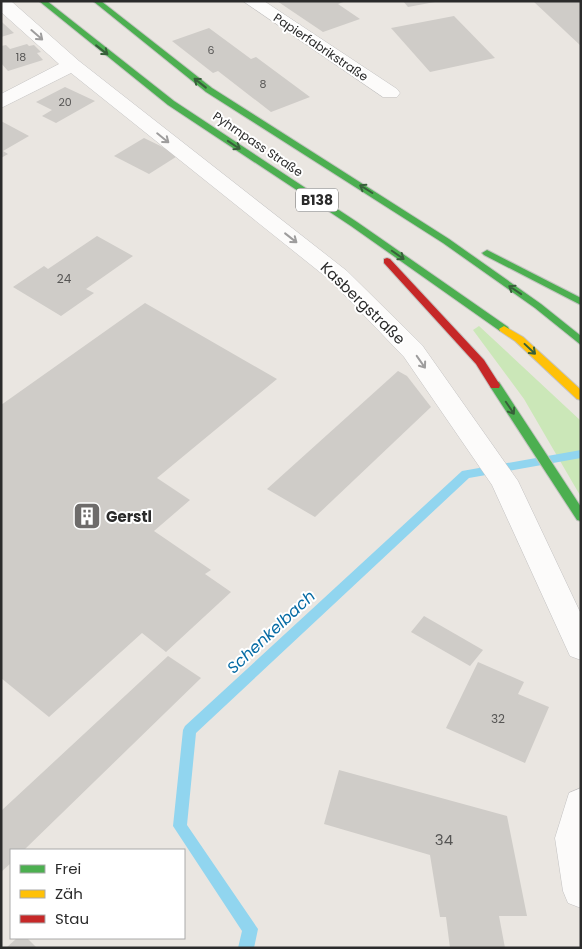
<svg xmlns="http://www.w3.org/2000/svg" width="582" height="949" font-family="Poppins,sans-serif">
	<rect width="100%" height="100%" fill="#eae6e1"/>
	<!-- green -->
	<path fill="#cbe7b8" d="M479,326L581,421V497L524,399L473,330Z"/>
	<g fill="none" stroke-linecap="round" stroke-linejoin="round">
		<!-- stream -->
		<path fill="#91d5ef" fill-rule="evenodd" d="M581,450V458L469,478L196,733L187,825L258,929L254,948H238L242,931L173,826L183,730L185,726L462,471Z"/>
	</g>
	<!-- building -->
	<g fill="#cfccc8">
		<path d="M277,1H346L338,4L360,19L323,32Z"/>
		<path d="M403,1H435V2L408,7Z"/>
		<path d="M533,1H581V46Z"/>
		<path d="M454,16L495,58L430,72L391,28Z"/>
		<path d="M1,21L4,24L14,33L1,37Z"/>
		<path d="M209,28L251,59L256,57L310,97L271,112L218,71L213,73L172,41Z"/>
		<path d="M27,44L29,46L34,45L41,52L37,53L43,60L8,71L1,63V46L6,45L10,49Z"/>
		<path d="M65,87L95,101L56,123L42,116L52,110L36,102Z"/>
		<path d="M1,121L29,136L3,151L8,154L1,158Z"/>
		<path d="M144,138L179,155L149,174L114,156Z"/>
		<path d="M97,236L133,256L86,289L94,293L61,316L13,287L44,266L48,269Z"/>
		<path d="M145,303L277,379L157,478L190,500L154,531L211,570L205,574L231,592L166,652L142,633L49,717L1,678V405Z"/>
		<path d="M398,371L407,376L431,407L315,517L267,489Z"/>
		<path d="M424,616L483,650L470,666L411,632Z"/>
		<path d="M168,656L201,678L24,850H11V863L1,872V811Z"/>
		<path d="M478,662L524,682L518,694L549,707L525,763L446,728Z"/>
		<path d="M339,770L507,816L527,916H499L505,948H450L446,917H440L430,855L324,824Z"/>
		<path d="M17,938H27L37,948H6Z"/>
	</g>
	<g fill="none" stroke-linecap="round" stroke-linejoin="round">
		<!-- street casing -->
		<g stroke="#c3c2c2" stroke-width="1">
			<g id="street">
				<path d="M1,1H11L79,61L347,271L422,345L518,481L581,614V660L570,656L492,485L404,357L331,281L71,73L1,108V94L59,64L1,12Z"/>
				<path d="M243,1H264L397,89L400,93L397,97H383Z"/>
				<path d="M581,788V908L568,903L563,891L555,838L569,793Z"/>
			</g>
		</g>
		<!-- fast casing -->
		<g stroke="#c5c4c2" stroke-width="2">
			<g id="fast">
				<path d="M39,1H47L174,101L357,222L508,327L509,329L508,331H500L351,226L168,105Z"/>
				<path d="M93,1H101L212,88L449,239L541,304L581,336V345L535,308L443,243L206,92Z"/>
				<path d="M487,250L581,298V305L484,255L482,253Z"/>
				<path d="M495,381L499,382L581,507V521L577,520L491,388L490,385Z"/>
			</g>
		</g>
		<!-- slow casing -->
		<g stroke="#c5c4c2" stroke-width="2">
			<path id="slow" d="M504,326L523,337L581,390V400L577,399L515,341L500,331L499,329Z"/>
		</g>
		<!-- jam casing -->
		<g stroke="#c5c4c2" stroke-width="2">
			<path id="jam" d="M387,258L390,259L484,360L500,385L499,388H491L476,364L384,263V259Z"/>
		</g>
		<!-- street -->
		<use href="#street" fill="#fcfbfa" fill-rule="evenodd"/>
		<!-- fast -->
		<use href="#fast" fill="#4caf50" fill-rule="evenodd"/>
		<!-- slow -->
		<use href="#slow" fill="#ffc107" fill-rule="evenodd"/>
		<!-- jam -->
		<use href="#jam" fill="#c62828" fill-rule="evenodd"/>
	</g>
	<!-- one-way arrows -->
	<defs><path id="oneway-shaft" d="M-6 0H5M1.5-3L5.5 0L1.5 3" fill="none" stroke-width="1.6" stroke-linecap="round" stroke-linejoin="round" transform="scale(1.25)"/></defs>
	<g stroke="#9e9d9d">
		<use href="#oneway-shaft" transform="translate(37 35) rotate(41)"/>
		<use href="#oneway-shaft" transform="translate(163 138) rotate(39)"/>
		<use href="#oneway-shaft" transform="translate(291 238) rotate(38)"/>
		<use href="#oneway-shaft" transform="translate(421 362) rotate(55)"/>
	</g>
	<g stroke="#38603a">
		<use href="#oneway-shaft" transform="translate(102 50) rotate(38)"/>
		<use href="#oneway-shaft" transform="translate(200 83) rotate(-142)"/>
		<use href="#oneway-shaft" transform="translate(234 145) rotate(34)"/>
		<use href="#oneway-shaft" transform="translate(366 189) rotate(-148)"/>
		<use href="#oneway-shaft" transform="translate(398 255) rotate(35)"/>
		<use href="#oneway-shaft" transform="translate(515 290) rotate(-146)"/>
		<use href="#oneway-shaft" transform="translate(530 349) rotate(43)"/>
		<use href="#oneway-shaft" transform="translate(510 408) rotate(56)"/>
	</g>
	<!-- icons -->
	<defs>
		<g id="building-square" transform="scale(1.4375)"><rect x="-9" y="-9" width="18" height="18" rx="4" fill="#6e6c6b" stroke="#fff"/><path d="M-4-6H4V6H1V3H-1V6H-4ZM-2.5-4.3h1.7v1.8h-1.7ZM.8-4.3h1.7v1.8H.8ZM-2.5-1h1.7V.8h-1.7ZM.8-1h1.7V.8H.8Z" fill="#fff"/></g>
	</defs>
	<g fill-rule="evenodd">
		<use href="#building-square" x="87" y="516"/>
	</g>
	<g text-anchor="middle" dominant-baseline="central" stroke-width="4" stroke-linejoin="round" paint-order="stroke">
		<!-- far-number labels -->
		<g font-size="11" fill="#565554">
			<text x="211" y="50">6</text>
			<text x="21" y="57">18</text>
			<text x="263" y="84">8</text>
			<text x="65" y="102">20</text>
		</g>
		<!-- far-street labels -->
		<g font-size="12" fill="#2b2b2b" stroke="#fff">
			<text transform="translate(321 47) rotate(34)">Papierfabrikstraße</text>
			<text transform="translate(258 144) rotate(34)">Pyhrnpass Straße</text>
		</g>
		<!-- number labels -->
		<g font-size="12" fill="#565554">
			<text x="64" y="278">24</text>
			<text x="498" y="718">32</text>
		</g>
		<!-- shield labels -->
		<rect fill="#fff" stroke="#6b6b6b" stroke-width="1" x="296" y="188.5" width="42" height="23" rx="4"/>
		<g font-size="14" font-weight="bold" fill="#2b2b2b">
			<text x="317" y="200">B138</text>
		</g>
		<!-- street labels -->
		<g font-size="15" fill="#2b2b2b" stroke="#fff">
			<text transform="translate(363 303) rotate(44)">Kasbergstraße</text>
		</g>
		<!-- poi labels -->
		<g font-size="15" font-weight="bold" fill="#2b2b2b" stroke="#fff" text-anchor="start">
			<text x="106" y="516">Gerstl</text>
		</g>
		<!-- near-number labels -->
		<g font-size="15" fill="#565554">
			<text x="444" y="839">34</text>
		</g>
		<!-- water labels -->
		<g font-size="16" font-style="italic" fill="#066ba4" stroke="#fff">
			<text transform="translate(271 632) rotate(-43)">Schenkelbach</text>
		</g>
	</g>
	<!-- border -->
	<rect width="582" height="949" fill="none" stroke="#2b2b2b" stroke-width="5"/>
	<!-- legend -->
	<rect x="10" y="849" width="175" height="90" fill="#ffffff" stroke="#aaaaaa"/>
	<rect x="20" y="865" width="25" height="8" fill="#4caf50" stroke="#aaaaaa"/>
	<text x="55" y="874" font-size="15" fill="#2b2b2b">Frei</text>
	<rect x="20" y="890" width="25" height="8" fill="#ffc107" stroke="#aaaaaa"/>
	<text x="55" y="899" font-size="15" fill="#2b2b2b">Zäh</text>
	<rect x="20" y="915" width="25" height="8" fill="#c62828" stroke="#aaaaaa"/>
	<text x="55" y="924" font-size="15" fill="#2b2b2b">Stau</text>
</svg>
